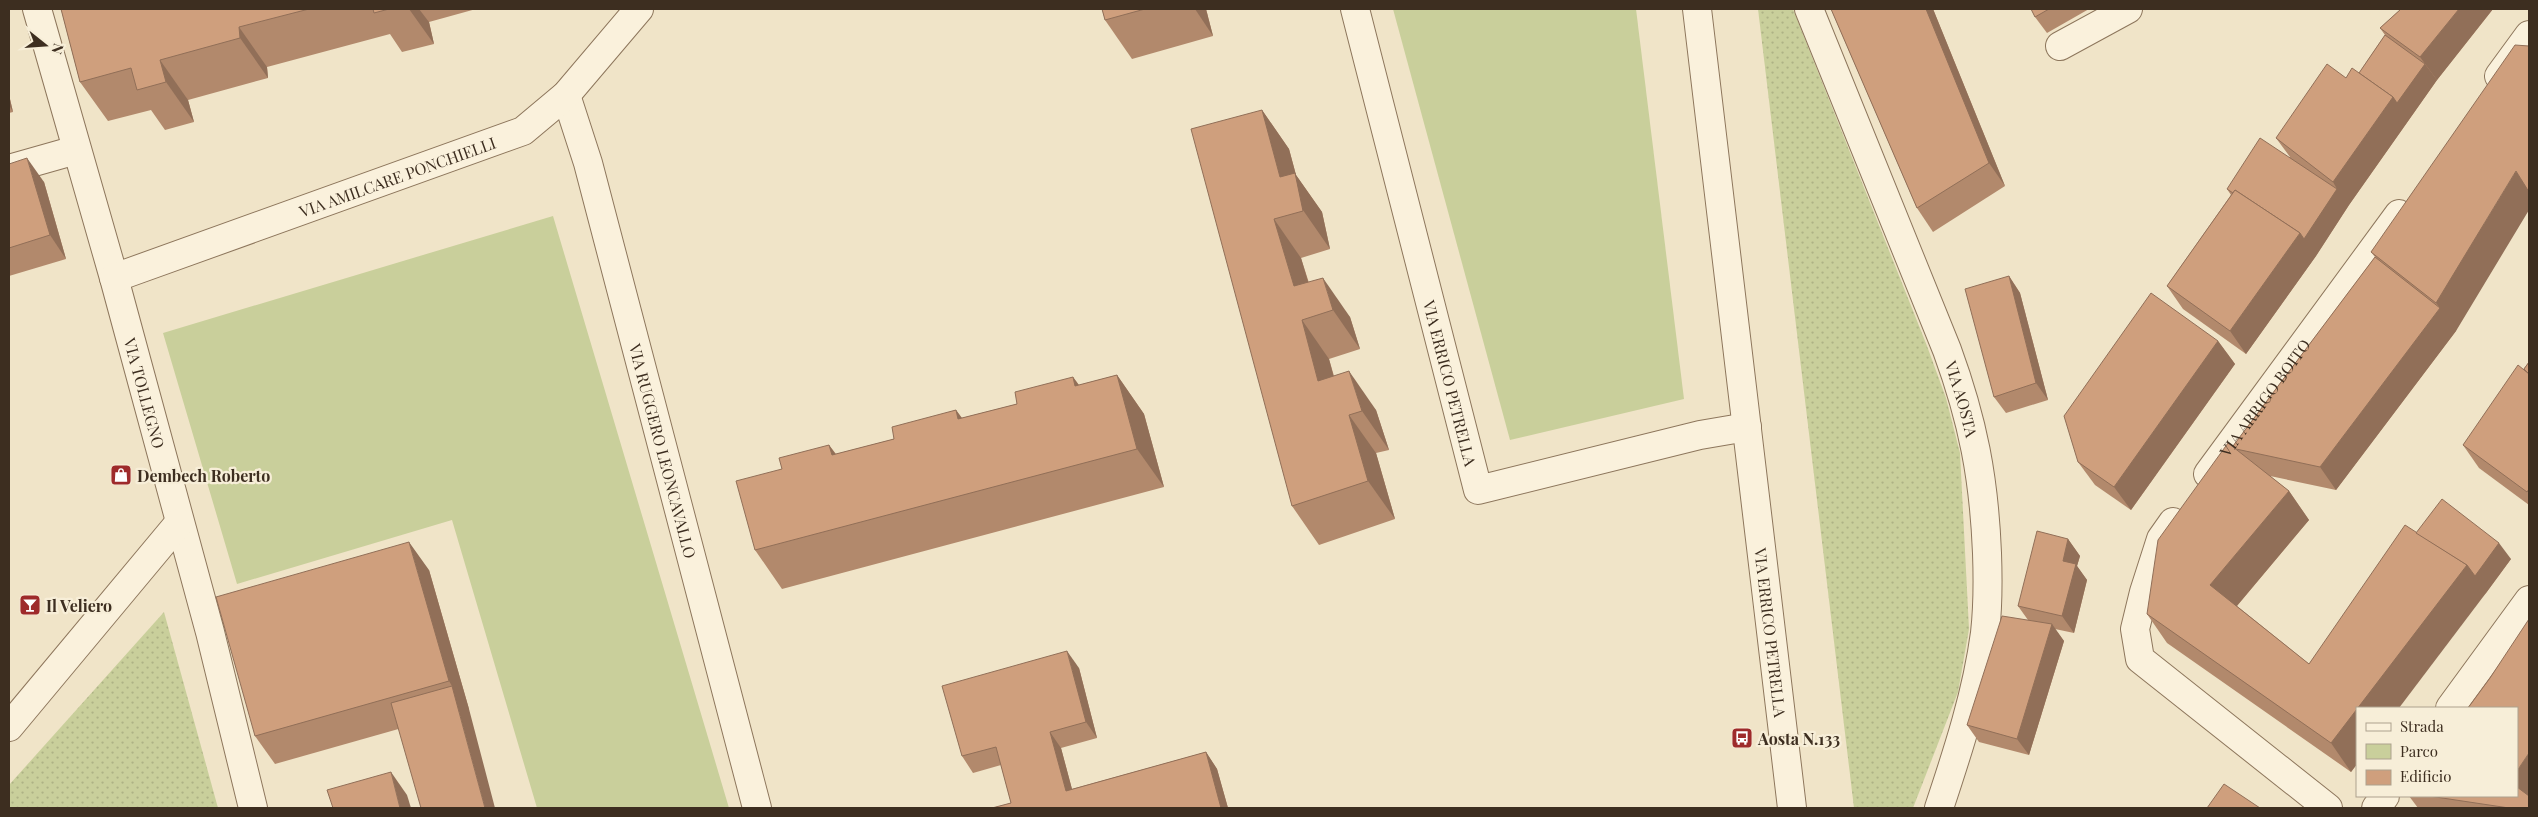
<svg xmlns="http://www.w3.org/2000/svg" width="2538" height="817" font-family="'Playfair Display',serif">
	<defs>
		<pattern id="grass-dots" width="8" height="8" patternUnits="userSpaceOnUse" patternTransform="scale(1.25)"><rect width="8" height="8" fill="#c9cf9b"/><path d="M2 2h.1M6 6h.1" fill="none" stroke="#aeb285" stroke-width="1.8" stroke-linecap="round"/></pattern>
	</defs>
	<rect width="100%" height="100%" fill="#f0e4c8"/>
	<!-- grass -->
	<g fill="url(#grass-dots)">
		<path d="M1758,9H1793L1927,346L1946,398L1960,453L1969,629L1958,692L1913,808H1854Z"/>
		<path d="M164,612L218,808H9V785Z"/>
	</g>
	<!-- park -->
	<g fill="#c9cf9b">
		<path d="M1393,9H1636L1684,399L1510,440Z"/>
		<path d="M553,216L729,808H537L452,520L237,584L163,333Z"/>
	</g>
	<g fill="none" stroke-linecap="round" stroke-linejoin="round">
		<!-- minor casing -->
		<g stroke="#8d765c" stroke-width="30">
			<g id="minor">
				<path id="s1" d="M37,9L114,278L210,632L253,808"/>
				<path id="s2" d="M1355,9L1478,490L1700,435L1747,427"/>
				<path id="s3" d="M1697,9L1792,808"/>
				<path id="s4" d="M1809,9L1947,350C1973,421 1984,478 1987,553C1988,580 1988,606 1985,633C1977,693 1958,751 1939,808"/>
				<path d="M2060,46L2128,9"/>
				<path d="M2499,76L2529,35"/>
				<path id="s5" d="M566,95L588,163L757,808"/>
				<path d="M9,169L76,150"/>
				<path id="s6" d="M114,278L523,131L566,95L639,9"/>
				<path id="s7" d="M2208,474L2399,214"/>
				<path d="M2173,522L2161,539L2144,592L2135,629L2140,659L2328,808"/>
				<path d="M2450,708L2529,600"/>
				<path d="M9,727L179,523"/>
				<path d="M2376,808L2385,796"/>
			</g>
		</g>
		<!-- minor -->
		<use href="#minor" stroke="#faf1dc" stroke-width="28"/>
	</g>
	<!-- wall -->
	<g fill="#b2896c">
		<path d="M61,9H476L429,22L434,44L402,52L390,34L267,67L268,78L188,100L194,122L165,130L151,110L108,121L80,82Z"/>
		<path d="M1102,9H1206L1213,36L1132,59L1105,20Z"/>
		<path d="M1831,9H1933L2005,186L1933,232L1917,208Z"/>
		<path d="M2031,9H2089L2047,33L2035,17Z"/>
		<path d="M2401,9H2493L2437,80L2349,205L2316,256L2246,354L2183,309L2167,286L2231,195L2227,189L2290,157L2276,138L2359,73L2385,35L2380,28Z"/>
		<path d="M2529,46L2456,331L2336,490L2270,476L2289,491L2309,520L2237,606L2309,664L2416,533L2511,559L2486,593L2357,708V764L2351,772L2167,643L2147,614L2233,446L2375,257L2371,252Z"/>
		<path d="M9,95L13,112L9,113Z"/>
		<path d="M1262,110L1289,149L1296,175L1322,212L1330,249L1301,258L1309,283L1350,317L1360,349L1329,359L1334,376L1376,410L1389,450L1376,453L1395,519L1319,545L1292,506Z"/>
		<path d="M9,164L44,182L66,259L9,276Z"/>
		<path d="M2009,276L2020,293L2048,400L2006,413L1994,397Z"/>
		<path d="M2218,341L2235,364L2131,510L2095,485L2078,462Z"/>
		<path d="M2529,362V505L2479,468L2463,445Z"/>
		<path d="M1117,375L1144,414L1164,487L782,589L755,550L782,469L829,445L836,454L894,439L956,410L962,418L1017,404L1073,377L1079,385Z"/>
		<path d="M2068,539L2080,556L2077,566L2087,580L2074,633L2055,629L2064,641L2029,755L1979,742L1967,725L2028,620L2018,606Z"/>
		<path d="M429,570L469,709L275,764L255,736Z"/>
		<path d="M1079,668L1097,738L1061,748L1072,789L1206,752L1217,769L1228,808H992L1011,803L1001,765L973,773L962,756Z"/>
		<path d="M2409,796H2517L2529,808H2418Z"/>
	</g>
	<!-- shaded-wall -->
	<g fill="#916f58">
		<path d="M409,9H419L429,22L434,44Z"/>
		<path d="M1195,9H1206L1213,36Z"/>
		<path d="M1926,9H1933L2005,186L1989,163Z"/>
		<path d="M2459,9H2493L2437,80L2420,57Z"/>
		<path d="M239,27L267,67L268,78L240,38Z"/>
		<path d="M160,60L188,100L194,122L166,82Z"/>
		<path d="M2425,64L2437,80L2349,205L2316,256L2246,354L2230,331L2300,233L2337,189L2333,182L2393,97Z"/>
		<path d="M9,95L13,112L9,105Z"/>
		<path d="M1262,110L1289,149L1296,175L1322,212L1330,249L1280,177Z"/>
		<path d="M27,158L44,182L66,259L50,235Z"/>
		<path d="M2516,171L2529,190V210L2456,331L2336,490L2320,467L2440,308L2436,303Z"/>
		<path d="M1274,219L1301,258L1318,315L1294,286Z"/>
		<path d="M2009,276L2020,293L2048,400L2036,383Z"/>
		<path d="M1323,278L1350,317L1360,349L1333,310Z"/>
		<path d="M1302,320L1329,359L1345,420L1318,381Z"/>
		<path d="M2218,341L2235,364L2131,510L2114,487Z"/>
		<path d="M1349,371L1376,410L1389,450L1362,411Z"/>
		<path d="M1117,375L1144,414L1164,487L1137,449Z"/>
		<path d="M1073,377L1100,415L1075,386Z"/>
		<path d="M956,410L983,448L958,419Z"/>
		<path d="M1349,415L1376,453L1395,519L1368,481Z"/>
		<path d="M829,445L856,483L832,455Z"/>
		<path d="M2289,491L2309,520L2230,614L2210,585Z"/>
		<path d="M2068,539L2080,556L2077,566L2087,580L2074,633L2062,616L2063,561Z"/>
		<path d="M409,542L429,570L469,709L495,808H485L452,686L449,681Z"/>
		<path d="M2499,543L2511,559L2486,593L2399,708H2357L2467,565Z"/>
		<path d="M2052,624L2064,641L2029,755L2017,739Z"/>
		<path d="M1067,651L1079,668L1097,738L1086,722Z"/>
		<path d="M2357,709V764L2351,772L2331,743Z"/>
		<path d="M1050,732L1061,748L1077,808L1066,791Z"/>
		<path d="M1206,752L1217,769L1228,808H1221Z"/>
		<path d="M2529,753V800L2517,792V771Z"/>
		<path d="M391,772L407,795L411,808H400Z"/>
	</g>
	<!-- building -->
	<g fill="#cf9f7d" stroke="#916f58">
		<path d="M61,9H309L239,27L240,38L160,60L166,82L137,90L131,68L80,82Z"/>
		<path d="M373,9H389L374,13Z"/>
		<path d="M1102,9H1145L1105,20Z"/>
		<path d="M1831,9H1926L1989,163L1917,208Z"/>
		<path d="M2031,9H2049L2035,17Z"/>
		<path d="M2401,9H2459L2420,57L2380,28Z"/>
		<path d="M2385,35L2425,64L2397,103L2393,97L2359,73Z"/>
		<path d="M2515,45L2529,46V192L2516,171L2436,303L2371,252Z"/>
		<path d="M2327,64L2346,78L2352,68L2393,97L2333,182L2276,138Z"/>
		<path d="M1262,110L1280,177L1295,173L1303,211L1274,219L1294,286L1323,278L1333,310L1302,320L1318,381L1349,371L1362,411L1349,415L1368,481L1292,506L1191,129Z"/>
		<path d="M2260,138L2337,189L2304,239L2300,233L2235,190L2233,193L2227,189Z"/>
		<path d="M27,158L50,235L9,248V164Z"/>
		<path d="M2235,190L2300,233L2230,331L2167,286Z"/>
		<path d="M2375,257L2440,308L2320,467L2236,449L2233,446Z"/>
		<path d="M2009,276L2036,383L1994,397L1965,289Z"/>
		<path d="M2151,293L2218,341L2114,487L2078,462L2064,416Z"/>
		<path d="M2529,362V374L2524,369Z"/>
		<path d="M2518,365L2529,374V489L2527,492L2463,445Z"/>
		<path d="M1117,375L1137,449L755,550L736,481L782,469L779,458L829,445L832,455L894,439L892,427L956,410L958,419L1017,404L1015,392L1073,377L1075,386Z"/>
		<path d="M2228,443L2289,491L2210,585L2309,664L2405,525L2467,565L2331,743L2147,614L2158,540Z"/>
		<path d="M2442,499L2499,543L2475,576L2467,565L2416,533Z"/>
		<path d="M2037,531L2068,539L2063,561L2076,564L2062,616L2018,606Z"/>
		<path d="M409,542L449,681L255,736L216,597Z"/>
		<path d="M2002,616L2052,624L2017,739L1967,725Z"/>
		<path d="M2529,619V753L2517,771V708H2468L2490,678Z"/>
		<path d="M1067,651L1086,722L1050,732L1066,791L1206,752L1221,808H992L1011,803L996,747L962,756L942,686Z"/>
		<path d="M452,686L485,808H421L391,703Z"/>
		<path d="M391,772L400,808H333L327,790Z"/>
		<path d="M2224,784L2260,808H2207Z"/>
		<path d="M2517,787L2529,796V808H2509L2429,796H2517Z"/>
	</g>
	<!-- icons -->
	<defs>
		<g id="shop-square" transform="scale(1.125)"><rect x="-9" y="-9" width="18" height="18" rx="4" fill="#9e2a2b" stroke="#f7eed8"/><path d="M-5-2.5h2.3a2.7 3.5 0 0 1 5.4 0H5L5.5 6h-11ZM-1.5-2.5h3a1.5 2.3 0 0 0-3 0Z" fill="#fff"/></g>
		<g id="bar-square" transform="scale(1.125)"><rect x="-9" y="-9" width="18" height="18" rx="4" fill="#9e2a2b" stroke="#f7eed8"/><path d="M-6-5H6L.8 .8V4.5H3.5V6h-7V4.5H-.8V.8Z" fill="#fff"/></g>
		<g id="bus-square" transform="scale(1.125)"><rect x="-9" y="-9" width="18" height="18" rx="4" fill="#9e2a2b" stroke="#f7eed8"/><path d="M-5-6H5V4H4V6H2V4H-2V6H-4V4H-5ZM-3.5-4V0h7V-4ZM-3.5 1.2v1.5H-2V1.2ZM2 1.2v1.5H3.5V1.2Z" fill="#fff"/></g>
	</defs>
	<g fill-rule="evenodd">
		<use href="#shop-square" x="121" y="475"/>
		<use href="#bar-square" x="30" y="605"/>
		<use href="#bus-square" x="1742" y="738"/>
	</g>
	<g text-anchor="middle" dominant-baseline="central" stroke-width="4.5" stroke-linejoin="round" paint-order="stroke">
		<!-- street labels -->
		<g font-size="16" fill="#3d2e20" stroke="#f7eed8">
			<text stroke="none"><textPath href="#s6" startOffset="301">VIA AMILCARE PONCHIELLI</textPath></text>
			<text stroke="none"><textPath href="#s2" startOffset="386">VIA ERRICO PETRELLA</textPath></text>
			<text stroke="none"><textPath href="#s1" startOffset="399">VIA TOLLEGNO</textPath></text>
			<text stroke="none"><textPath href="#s7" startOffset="95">VIA ARRIGO BOITO</textPath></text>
			<text stroke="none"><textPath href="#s4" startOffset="419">VIA AOSTA</textPath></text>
			<text stroke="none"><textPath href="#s5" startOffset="369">VIA RUGGERO LEONCAVALLO</textPath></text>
			<text stroke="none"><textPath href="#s3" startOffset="628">VIA ERRICO PETRELLA</textPath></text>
		</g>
		<!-- poi labels -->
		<g font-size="16" font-weight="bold" fill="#3d2e20" stroke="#f7eed8" text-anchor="start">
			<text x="137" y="475">Dembech Roberto</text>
			<text x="46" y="605">Il Veliero</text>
			<text x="1758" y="738">Aosta N.133</text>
		</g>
	</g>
	<!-- border -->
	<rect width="2538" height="817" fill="none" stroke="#3d2e20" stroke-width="20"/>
	<!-- legend -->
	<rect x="2356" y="707" width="162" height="90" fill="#f7eed8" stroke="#ada18e"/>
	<rect x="2366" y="723" width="25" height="8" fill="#faf1dc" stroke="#ada18e"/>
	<text x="2400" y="732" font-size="15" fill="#3d2e20">Strada</text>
	<rect x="2366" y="744" width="25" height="15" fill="#c9cf9b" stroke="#ada18e"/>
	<text x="2400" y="757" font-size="15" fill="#3d2e20">Parco</text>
	<rect x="2366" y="770" width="25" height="15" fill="#cf9f7d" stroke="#ada18e"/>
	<text x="2400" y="782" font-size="15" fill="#3d2e20">Edificio</text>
	<!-- north arrow -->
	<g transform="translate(45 45) rotate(107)" stroke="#f7eed8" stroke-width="4" paint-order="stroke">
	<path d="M0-4L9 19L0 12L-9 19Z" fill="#3d2e20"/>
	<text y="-8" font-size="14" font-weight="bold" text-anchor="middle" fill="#3d2e20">N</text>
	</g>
</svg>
